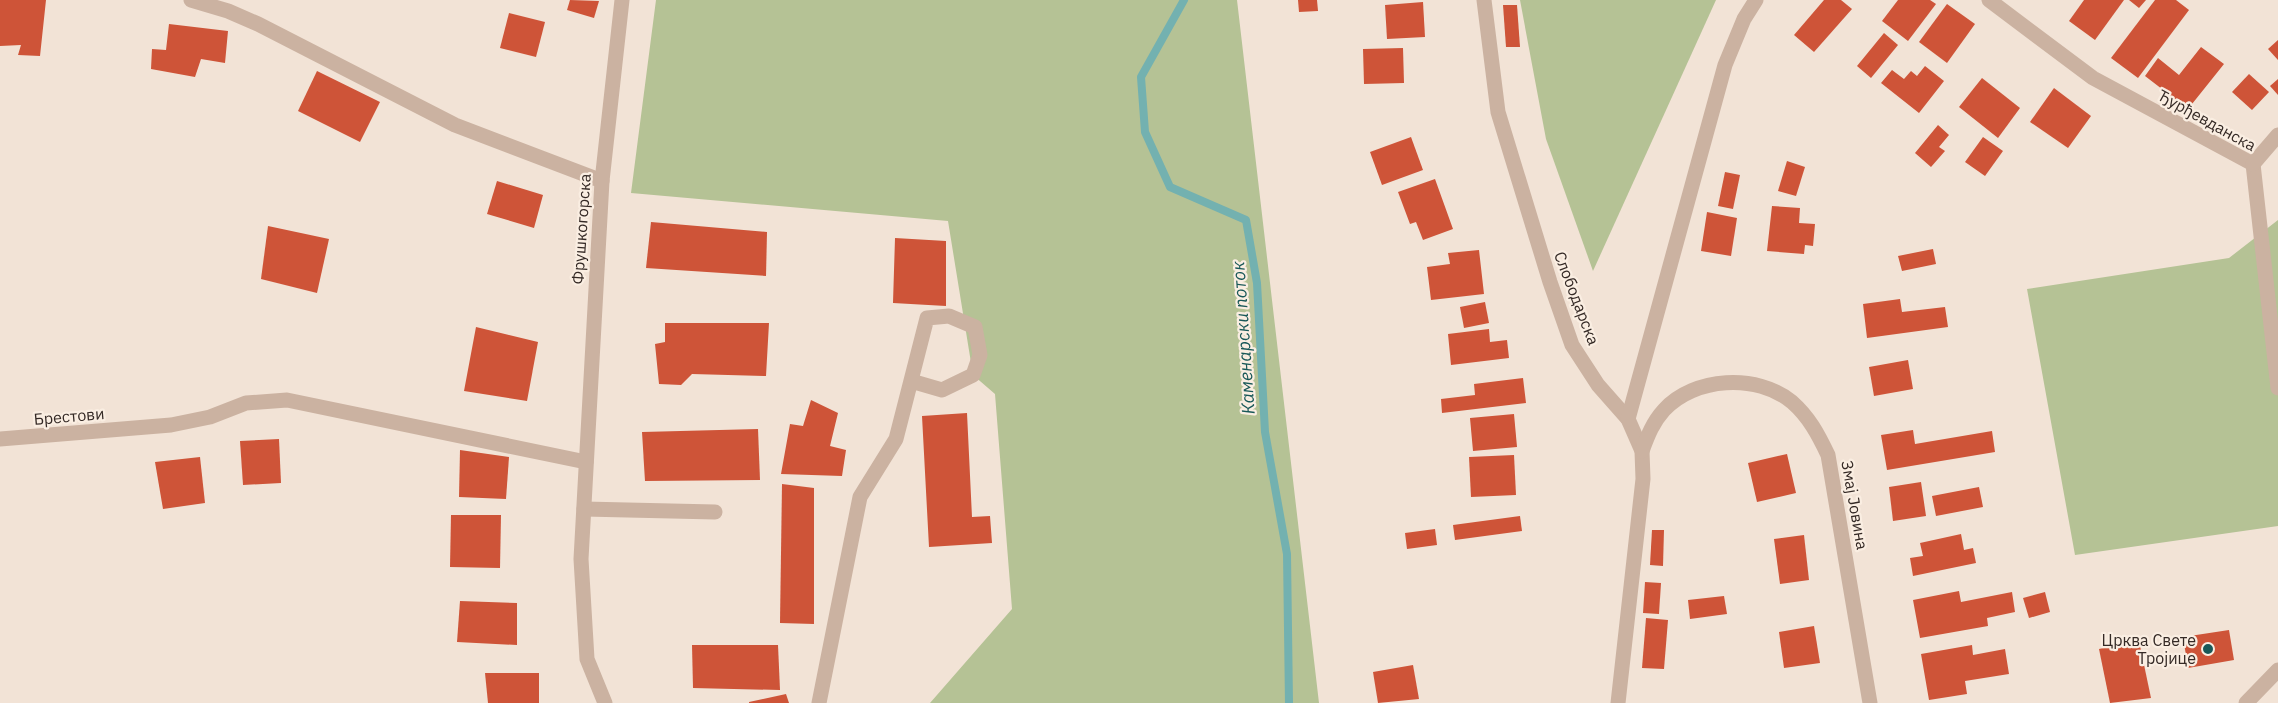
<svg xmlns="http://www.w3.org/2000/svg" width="2278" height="703" font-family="'IBM Plex Sans',sans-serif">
	<rect width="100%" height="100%" fill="#f2e3d6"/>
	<!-- green -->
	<g fill="#b5c295">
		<path d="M656,0H1237L1319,703H930L1012,609L995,394L973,375L948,221L631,193Z"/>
		<path d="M1520,0H1716L1593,271L1546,139Z"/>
		<path d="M2278,220V526L2075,555L2027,289L2229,258Z"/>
	</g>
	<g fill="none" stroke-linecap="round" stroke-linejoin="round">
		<!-- stream -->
		<path stroke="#73b1b0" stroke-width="8" d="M1184,0L1141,77L1145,132L1170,187L1246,220L1257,283L1265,432L1287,554L1289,703"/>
	</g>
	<!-- building -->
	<g fill="#ce5438">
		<path d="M0,0H46L40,56L18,55L21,45L0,46Z"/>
		<path d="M570,0L599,1L594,18L567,10Z"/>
		<path d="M1298,0H1317L1318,11L1299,12Z"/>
		<path d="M1824,0H1841L1852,9L1814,52L1794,35Z"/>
		<path d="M1898,0H1930L1936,4L1908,41L1882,21Z"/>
		<path d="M2084,0H2124L2095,40L2069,21Z"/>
		<path d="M2129,0H2146L2139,8Z"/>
		<path d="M2155,0H2176L2189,10L2138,78L2111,58Z"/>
		<path d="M1423,2L1425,37L1387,39L1385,5Z"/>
		<path d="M1947,4L1975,24L1947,63L1919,42Z"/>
		<path d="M1503,5H1517L1520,47H1506Z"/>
		<path d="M509,13L545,22L536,57L500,48Z"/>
		<path d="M169,24L228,31L225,63L201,59L195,77L151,69L152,49L166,50Z"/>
		<path d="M1884,33L1898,45L1871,78L1857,66Z"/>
		<path d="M2278,40V60L2268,49Z"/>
		<path d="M2201,47L2224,64L2188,109L2145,76L2158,58L2179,75Z"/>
		<path d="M1403,48L1404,83L1364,84L1363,49Z"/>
		<path d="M1925,66L1944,81L1919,113L1881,83L1892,70L1904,79L1911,71L1917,76Z"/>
		<path d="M317,71L380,102L360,142L298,111Z"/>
		<path d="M2249,74L2269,92L2252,110L2232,92Z"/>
		<path d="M1982,78L2020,108L1998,138L1959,107Z"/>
		<path d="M2278,79V95L2270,86Z"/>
		<path d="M2054,88L2091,116L2068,148L2030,122Z"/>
		<path d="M1938,125L1949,135L1939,147L1945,151L1931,167L1915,153Z"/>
		<path d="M1411,137L1423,170L1382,185L1370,152Z"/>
		<path d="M1983,137L2003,151L1985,176L1965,162Z"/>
		<path d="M1787,161L1805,167L1796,196L1778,191Z"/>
		<path d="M1725,172L1740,175L1733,209L1718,206Z"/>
		<path d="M1435,179L1453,229L1423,240L1416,222L1410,224L1398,192Z"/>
		<path d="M497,181L543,195L534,228L487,214Z"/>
		<path d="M1772,206L1800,208L1799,223L1815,224L1813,246L1805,245L1804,254L1767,251Z"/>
		<path d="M1707,212L1737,218L1731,256L1701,251Z"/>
		<path d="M651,222L767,232L766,276L646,268Z"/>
		<path d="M268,226L329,239L317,293L261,279Z"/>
		<path d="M895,238L946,241V306L893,303Z"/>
		<path d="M1933,249L1936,264L1902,271L1898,256Z"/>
		<path d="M1479,250L1484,294L1431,300L1427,267L1450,264L1448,253Z"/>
		<path d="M1900,299L1902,312L1945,307L1948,327L1867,338L1863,304Z"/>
		<path d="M1485,302L1489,323L1464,328L1460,307Z"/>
		<path d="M665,323H769L766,376L692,374L681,385L659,384L655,344L665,342Z"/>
		<path d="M476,327L538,342L527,401L464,391Z"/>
		<path d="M1489,329L1490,342L1507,340L1509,358L1451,365L1448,334Z"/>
		<path d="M1908,360L1913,389L1874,396L1869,367Z"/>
		<path d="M1523,378L1526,403L1442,413L1441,399L1475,395L1474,384Z"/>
		<path d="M811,400L838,413L830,446L846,450L842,476L781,474L790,424L803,426Z"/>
		<path d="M967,413L972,517L990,516L992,543L929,547L922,416Z"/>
		<path d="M1514,414L1517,447L1473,451L1470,418Z"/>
		<path d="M758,429L760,480L645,481L642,432Z"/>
		<path d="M1913,430L1915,444L1992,431L1995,452L1887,470L1881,435Z"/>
		<path d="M279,439L281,483L243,485L240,441Z"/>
		<path d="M460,450L509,457L506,499L459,497Z"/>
		<path d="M1787,454L1796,493L1757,502L1748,463Z"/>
		<path d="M1514,455L1516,495L1471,497L1469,457Z"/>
		<path d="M200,457L205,503L163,509L155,462Z"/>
		<path d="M1921,482L1926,516L1893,521L1889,487Z"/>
		<path d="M782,484L814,488V624L780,623Z"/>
		<path d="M1979,487L1983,507L1936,516L1932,496Z"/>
		<path d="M451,515H501L500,568L450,567Z"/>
		<path d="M1520,516L1522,531L1455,540L1453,525Z"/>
		<path d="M1435,529L1437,545L1407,549L1405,533Z"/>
		<path d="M1652,530H1664L1663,566L1650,565Z"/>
		<path d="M1961,534L1964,550L1973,548L1976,563L1913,576L1910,558L1923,556L1920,543Z"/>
		<path d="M1804,535L1809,580L1780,584L1774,539Z"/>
		<path d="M1645,582L1661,583L1659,614L1643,613Z"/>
		<path d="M1959,591L1961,602L2012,592L2015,612L1987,618L1988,626L1920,638L1913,600Z"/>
		<path d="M2045,592L2050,612L2029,618L2023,598Z"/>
		<path d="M1724,596L1727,614L1690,619L1688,600Z"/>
		<path d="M460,601L517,603V645L457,642Z"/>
		<path d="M1646,618L1668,620L1664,669L1642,668Z"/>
		<path d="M1814,626L1820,663L1784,668L1779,632Z"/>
		<path d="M2229,630L2234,660L2188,668L2183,637Z"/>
		<path d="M2139,641L2151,698L2110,703L2099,649Z"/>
		<path d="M692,645H778L780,690L693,688Z"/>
		<path d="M1972,645L1973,655L2005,649L2009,674L1965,681L1967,694L1929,700L1921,654Z"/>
		<path d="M1413,665L1419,699L1378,703L1373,672Z"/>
		<path d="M485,673H539V703H488Z"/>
		<path d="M786,694L789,703H749V702Z"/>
	</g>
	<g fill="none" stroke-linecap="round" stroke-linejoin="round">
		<!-- service -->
		<g stroke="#cbb2a1" stroke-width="15">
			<path d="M584,509L715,512"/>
			<path d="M819,703L860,497L896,439L927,318L949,316L975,327L980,355L973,375L942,390L911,381"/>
		</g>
		<!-- minor -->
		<g stroke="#cbb2a1" stroke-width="15">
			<path d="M191,0L228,11L258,24L455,125L602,181"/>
			<path d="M1484,0L1498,112L1550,282L1572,345L1598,385L1628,419L1642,451L1643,479L1618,703"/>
			<path d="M1989,0L2093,78L2253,164"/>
			<path d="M2253,164L2278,388"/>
			<path d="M2253,164L2278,135"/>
			<path d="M1628,419L1725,65L1744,19L1756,0"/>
			<path d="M0,439L171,425L210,417L246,403L287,400L586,462"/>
			<path d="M1642,451C1648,435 1653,422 1664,410C1694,377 1757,373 1792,402C1809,417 1818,434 1828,455L1870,703"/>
			<path d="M2246,703L2278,670"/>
		</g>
		<!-- tertiary -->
		<path stroke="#cbb2a1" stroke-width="15" d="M605,703L587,659L581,559L602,181L622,0"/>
	</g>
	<!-- markers -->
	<circle fill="#185858" stroke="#faeee2" stroke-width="2" cx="2208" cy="649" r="6"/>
	<g text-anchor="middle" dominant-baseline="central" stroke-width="4.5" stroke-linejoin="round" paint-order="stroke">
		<!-- street labels -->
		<g font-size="16" fill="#342925" stroke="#faeee2">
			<text transform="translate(2207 120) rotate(29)">Ђурђевданска</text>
			<text transform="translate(581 229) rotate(-86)">Фрушкогорска</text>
			<text transform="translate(1577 298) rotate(69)">Слободарска</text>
			<text transform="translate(69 416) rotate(-5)">Брестови</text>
			<text transform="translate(1855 505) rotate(80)">Змај Јовина</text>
		</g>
		<!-- poi labels -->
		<g font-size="16" fill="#342925" stroke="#faeee2" text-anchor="end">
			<text x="2196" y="640">Црква Свете<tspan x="2196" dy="18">Тројице</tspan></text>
		</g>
		<!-- water labels -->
		<g font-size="18" font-style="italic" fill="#185858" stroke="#faeee2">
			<text transform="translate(1243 338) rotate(-94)">Каменарски поток</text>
		</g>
	</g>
</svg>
